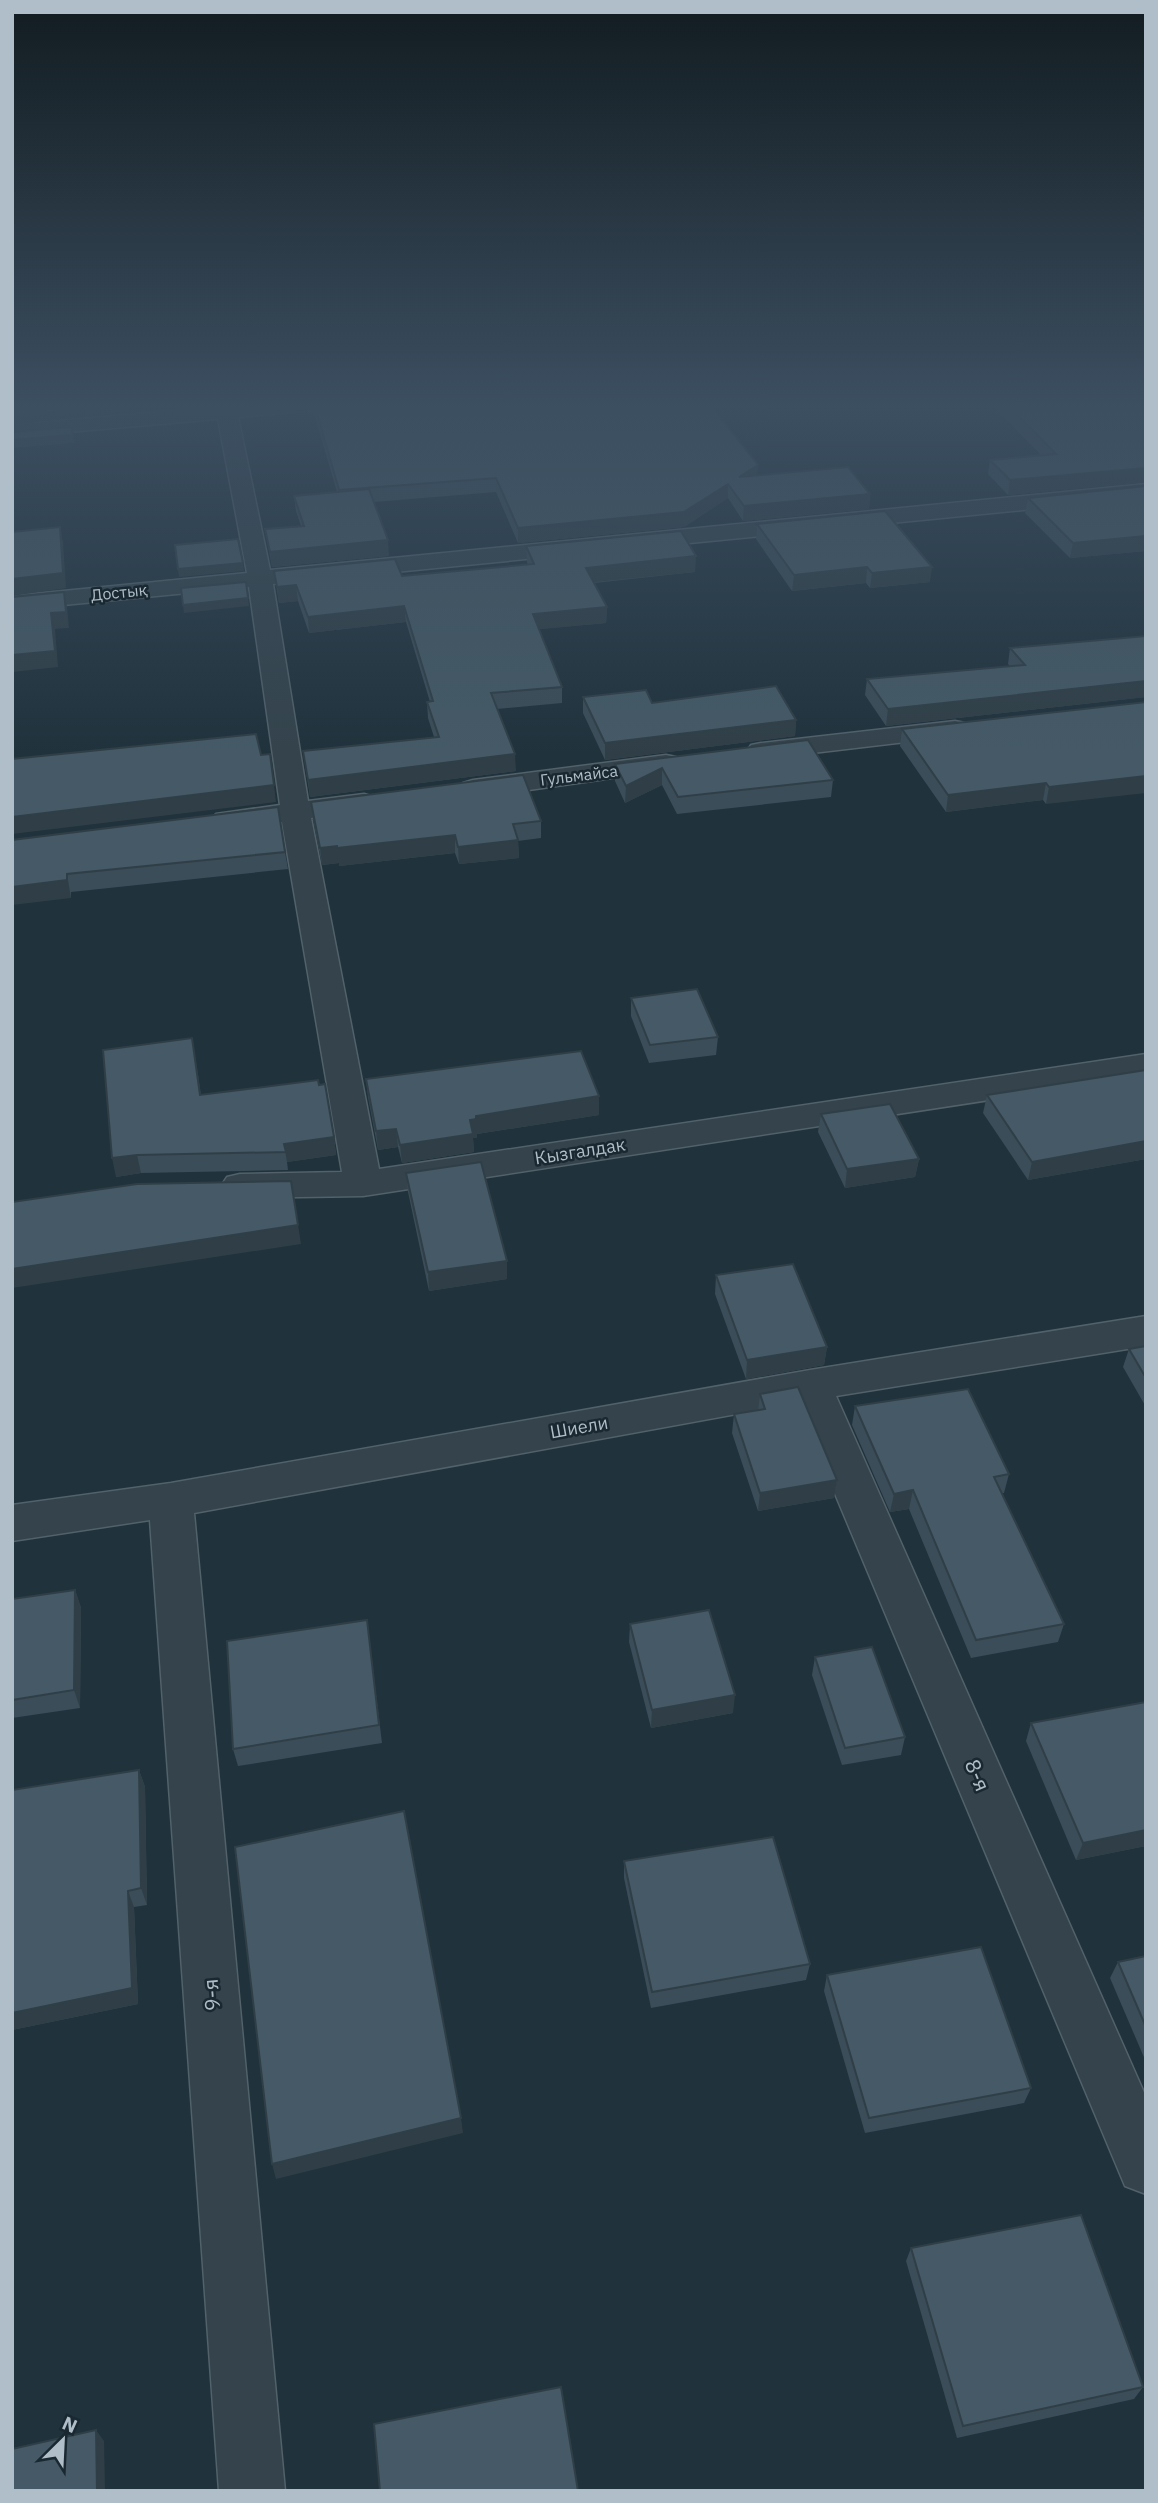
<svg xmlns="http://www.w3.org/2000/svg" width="1158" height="2503" font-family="'IBM Plex Sans',sans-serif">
	<rect width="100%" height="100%" fill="#20323c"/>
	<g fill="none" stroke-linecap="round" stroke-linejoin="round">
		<!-- street casing -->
		<g stroke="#52616a" stroke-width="3">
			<g id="street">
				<path d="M215,403H337L327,409L238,417L270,570L1146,484V498L273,584L308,801L364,794L374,797L378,803L374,809L311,818L379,1169L1146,1054V1076L363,1196L240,1198L227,1195L221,1186L227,1177L240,1174L342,1172L282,822L226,829L216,826L211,820L216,814L280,805L249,587L12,610V596L247,573L218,419L12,437V425L216,407Z"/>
				<path d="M955,721L965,723L969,729L965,735L761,759L751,757L747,751L751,745L761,743Z"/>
				<path d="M666,755L676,757L680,763L676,769L473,798L463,795L459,789L463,783L473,780Z"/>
				<path d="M1146,1316V1346L836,1396L1146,2097V2194L1125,2186L797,1403L194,1513L285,2491H219L150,1520L12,1541V1505L171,1483L810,1370Z"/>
			</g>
		</g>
		<!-- street -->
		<use href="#street" fill="#34434c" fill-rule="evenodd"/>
	</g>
	<!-- wall -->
	<g fill="#3b4d58">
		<path d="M313,403H709L757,475L870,494L869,509L743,521L728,498L684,527L518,543L496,492L374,502L389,556L272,567L265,529L301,526L296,511L294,496L337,492L314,413Z"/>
		<path d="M990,403H1146V482L1008,495L988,474L990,460L1041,455Z"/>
		<path d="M1146,486V551L1070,558L1025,513L1028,498Z"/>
		<path d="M757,524L930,582L870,588L866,583L792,591L756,539Z"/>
		<path d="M526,546L695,572L594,583L607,607L606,623L539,629L562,687V703L497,709L516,771L310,797L303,751L434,737L428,718L427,702H430L406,622L309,633L298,601L279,603L274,571L402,576L528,565L527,562Z"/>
		<path d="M1146,636V697L886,726L865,695L867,679L1010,666L1008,664L1010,648Z"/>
		<path d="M583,697L652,703L796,720L795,736L605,760L583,713Z"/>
		<path d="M1146,702L1046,804L1043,800L946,812L900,746L902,729Z"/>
		<path d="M615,764L833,780L831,797L677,814L662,785L625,803L615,781Z"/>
		<path d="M311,802L541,821V838L518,841L519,858L459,864L455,853L339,866V863L322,865L313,819Z"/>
		<path d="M12,840L285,852L288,869L71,892V898Z"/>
		<path d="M631,998L718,1037L716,1055L649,1063L631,1016Z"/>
		<path d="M195,1056L201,1095L334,1137L336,1155L287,1162L288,1170L141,1173L116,1177Z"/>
		<path d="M1146,1070V1159L1028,1180L983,1113L987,1095Z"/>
		<path d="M366,1079L599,1115L477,1134V1138H473L474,1152L402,1163L398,1147L378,1150L368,1097Z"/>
		<path d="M821,1114L919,1159L915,1177L845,1188L818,1132Z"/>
		<path d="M406,1173L507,1279L429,1291L408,1192Z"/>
		<path d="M716,1275L827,1347L824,1365L746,1379L715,1294Z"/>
		<path d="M1146,1346V1407L1123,1367L1129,1349Z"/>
		<path d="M760,1394L837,1480L834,1498L758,1511L732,1433L734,1414L758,1411Z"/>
		<path d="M855,1406L1009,1474L1004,1493H1002L1064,1624L1058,1642L971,1658L909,1509L890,1512L852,1425Z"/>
		<path d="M75,1590L81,1608L80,1708L12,1718V1599Z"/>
		<path d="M367,1620L382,1743L238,1766L233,1749Z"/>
		<path d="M630,1624L733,1713L651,1728L629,1642Z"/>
		<path d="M815,1657L905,1737L901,1755L842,1765L812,1675Z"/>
		<path d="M1146,1702V1846L1076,1860L1026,1741L1031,1723Z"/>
		<path d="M139,1770L145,1787L147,1905L134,1907L138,2004L12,2030V1790Z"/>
		<path d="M624,1861L810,1964L806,1980L651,2008L624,1878Z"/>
		<path d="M1146,1956V2062L1110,1978L1118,1962Z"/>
		<path d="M827,1975L1031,2088L1024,2103L865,2133L824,1991Z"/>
		<path d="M911,2248L1143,2387L1134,2399L957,2438L906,2261Z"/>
	</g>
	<!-- shaded-wall -->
	<g fill="#303f47">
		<path d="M127,404L128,412L12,425V417Z"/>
		<path d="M73,435L74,443L12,448V440Z"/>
		<path d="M758,465L757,479L739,477Z"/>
		<path d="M1146,468V482L1008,495L1010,480Z"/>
		<path d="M728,484V498L684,527L518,543V528Z"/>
		<path d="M870,494L869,509L743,521L744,506Z"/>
		<path d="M60,527L63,542L66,588L12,596V579Z"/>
		<path d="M1146,536V551L1070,558L1073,543Z"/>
		<path d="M388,540L389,556L272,567L270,552Z"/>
		<path d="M696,556L695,572L586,583V568Z"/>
		<path d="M243,563L244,571L179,577L178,569Z"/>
		<path d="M867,567L866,583L792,591L794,575Z"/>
		<path d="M932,567L930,582L870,588L872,573Z"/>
		<path d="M296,585L298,601L279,603L277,587Z"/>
		<path d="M64,592L67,607L69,628L55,629L58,667L12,672V655L51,613Z"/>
		<path d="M248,598L249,606L184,613L183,605Z"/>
		<path d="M404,606L406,622L309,633L308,617Z"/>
		<path d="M607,607L606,623L533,630V614Z"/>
		<path d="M1146,681V697L886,726L888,709Z"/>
		<path d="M796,720L795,736L605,760V743Z"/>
		<path d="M515,754L516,771L310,797L308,780Z"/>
		<path d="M662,768V785L625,803L626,786Z"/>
		<path d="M1146,776V793L1046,804L1049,787Z"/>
		<path d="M1046,783L1043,800L946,812L948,795Z"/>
		<path d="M274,785L276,802L12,834V817Z"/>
		<path d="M455,835V853L339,866L337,848Z"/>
		<path d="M518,840L519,858L459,864L458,847Z"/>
		<path d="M337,846L339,863L322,865L320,848Z"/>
		<path d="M67,874L71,898L12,905V887Z"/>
		<path d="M599,1096V1115L477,1134V1138H473L474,1152L402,1163L400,1145L470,1120L476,1116Z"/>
		<path d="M396,1129L398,1147L378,1150L376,1131Z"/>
		<path d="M334,1137L336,1155L287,1162L284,1144Z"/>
		<path d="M1146,1141V1159L1028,1180L1032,1162Z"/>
		<path d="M137,1155L141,1173L116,1177L112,1158Z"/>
		<path d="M919,1159L915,1177L845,1188L847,1169Z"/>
		<path d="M298,1225L301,1244L12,1288V1269Z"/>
		<path d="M507,1261V1279L429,1291L428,1272Z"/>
		<path d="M827,1347L824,1365L746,1379L747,1360Z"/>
		<path d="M837,1480L834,1498L758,1511L760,1493Z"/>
		<path d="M913,1490L909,1509L890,1512L894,1494Z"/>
		<path d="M75,1590L81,1608L80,1708L74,1690Z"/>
		<path d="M735,1695L733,1713L651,1728L652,1710Z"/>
		<path d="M139,1770L145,1787L147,1905L141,1888Z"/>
		<path d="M1146,1830V1846L1076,1860L1083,1843Z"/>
		<path d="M128,1891L134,1907L138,2004L12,2030V2013Z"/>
		<path d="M461,2118L463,2133L276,2179L272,2164Z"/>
		<path d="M96,2430L104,2441L105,2491H97Z"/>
	</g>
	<!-- building -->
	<g fill="#455a66" stroke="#303f47" stroke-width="2">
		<path d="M12,403H127V404L12,417Z"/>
		<path d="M314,403H709L758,465L739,477L848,467L870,494L744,506L728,484L684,512L518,528L496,478L339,490Z"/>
		<path d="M1006,403H1146V468L1010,480L990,460L1056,454Z"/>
		<path d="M71,427L73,435L12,440V432Z"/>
		<path d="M1146,486V536L1073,543L1028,498Z"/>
		<path d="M369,489L388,540L270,552L265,529L304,526L294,496Z"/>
		<path d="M885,511L932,567L872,573L867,567L794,575L757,524Z"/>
		<path d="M60,527L63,573L12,579V532Z"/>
		<path d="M681,531L696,556L586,568L607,607L533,614L562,687L491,693L515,754L308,780L303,751L439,737L427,702L433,701L404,606L308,617L296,585L277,587L274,571L395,559L402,576L534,564L526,546Z"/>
		<path d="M238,539L243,563L178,569L175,545Z"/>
		<path d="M246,582L248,598L183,605L181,588Z"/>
		<path d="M64,592L66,612L51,613L55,651L12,655V597Z"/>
		<path d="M1146,636V681L888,709L867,679L1025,665L1010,648Z"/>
		<path d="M776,686L796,720L605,743L583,697L646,690L652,703Z"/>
		<path d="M1146,702V776L1049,787L1046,783L948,795L902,729Z"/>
		<path d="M256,734L261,755L270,754L274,785L12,817V759Z"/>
		<path d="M808,740L833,780L678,797L662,768L626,786L615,764Z"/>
		<path d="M523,775L541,821L513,824L518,840L458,847L455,835L337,848V846L320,848L311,802Z"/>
		<path d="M278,807L285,852L67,874V880L12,887V840Z"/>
		<path d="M697,989L718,1037L650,1045L631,998Z"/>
		<path d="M192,1038L200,1095L318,1080L319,1085L325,1084L334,1137L284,1144L286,1152L137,1155L112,1158L103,1050Z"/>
		<path d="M581,1051L599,1096L476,1116V1119L470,1120L473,1134L400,1145L396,1129L376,1131L366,1079Z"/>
		<path d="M1146,1070V1141L1032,1162L987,1095Z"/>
		<path d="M890,1104L919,1159L847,1169L821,1114Z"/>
		<path d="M481,1162L507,1261L428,1272L406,1173Z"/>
		<path d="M291,1181L298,1225L12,1269V1202L137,1184Z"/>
		<path d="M793,1264L827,1347L747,1360L716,1275Z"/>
		<path d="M1146,1346V1378L1129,1349Z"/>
		<path d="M798,1387L837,1480L760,1493L734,1414L765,1409L760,1394Z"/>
		<path d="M968,1389L1009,1474L994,1477L1064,1624L976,1640L913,1490L894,1494L855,1406Z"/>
		<path d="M75,1590L74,1690L12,1700V1599Z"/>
		<path d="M709,1610L735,1695L652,1710L630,1624Z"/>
		<path d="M367,1620L379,1725L233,1749L227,1641Z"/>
		<path d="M872,1647L905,1737L845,1748L815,1657Z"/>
		<path d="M1146,1702V1830L1083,1843L1031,1723Z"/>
		<path d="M139,1770L141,1888L128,1891L132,1988L12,2013V1790Z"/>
		<path d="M404,1811L461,2118L272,2164L235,1847Z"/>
		<path d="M773,1837L810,1964L652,1992L624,1861Z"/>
		<path d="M981,1947L1031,2088L869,2118L827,1975Z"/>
		<path d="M1146,1956V2027L1118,1962Z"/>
		<path d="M1081,2215L1143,2387L963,2426L911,2248Z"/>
		<path d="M561,2387L578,2491H380L374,2424Z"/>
		<path d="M96,2430L97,2491H12V2449Z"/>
	</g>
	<!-- sky -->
	<linearGradient id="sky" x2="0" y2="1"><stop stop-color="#121c21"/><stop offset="0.54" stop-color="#3c4f61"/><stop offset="1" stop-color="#3c4f61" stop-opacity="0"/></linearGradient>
	<rect width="1158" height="753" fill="url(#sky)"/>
	<g text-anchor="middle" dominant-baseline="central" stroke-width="5" stroke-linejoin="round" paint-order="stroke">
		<!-- far-street labels -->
		<g font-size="16" fill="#afbec8" stroke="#192831">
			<text transform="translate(119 592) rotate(-6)">Достық</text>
			<text transform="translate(579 775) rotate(-7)">Гульмайса</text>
		</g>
		<!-- street labels -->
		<g font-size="18" fill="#afbec8" stroke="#192831">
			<text transform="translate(580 1151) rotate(-9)">Кызгалдак</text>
			<text transform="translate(579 1427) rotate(-10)">Шиели</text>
		</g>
		<!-- near-street labels -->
		<g font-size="21" fill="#afbec8" stroke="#192831">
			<text transform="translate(978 1775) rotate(67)">8-я</text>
			<text transform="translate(211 1995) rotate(-95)">9-я</text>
		</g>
	</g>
	<!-- border -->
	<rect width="1158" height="2503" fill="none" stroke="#afbec8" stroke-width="28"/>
	<!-- north arrow -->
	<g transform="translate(63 2440) rotate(24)" stroke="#192831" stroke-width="5" paint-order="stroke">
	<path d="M0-5L12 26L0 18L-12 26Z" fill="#afbec8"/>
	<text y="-10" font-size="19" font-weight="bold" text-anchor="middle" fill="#afbec8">N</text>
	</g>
</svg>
